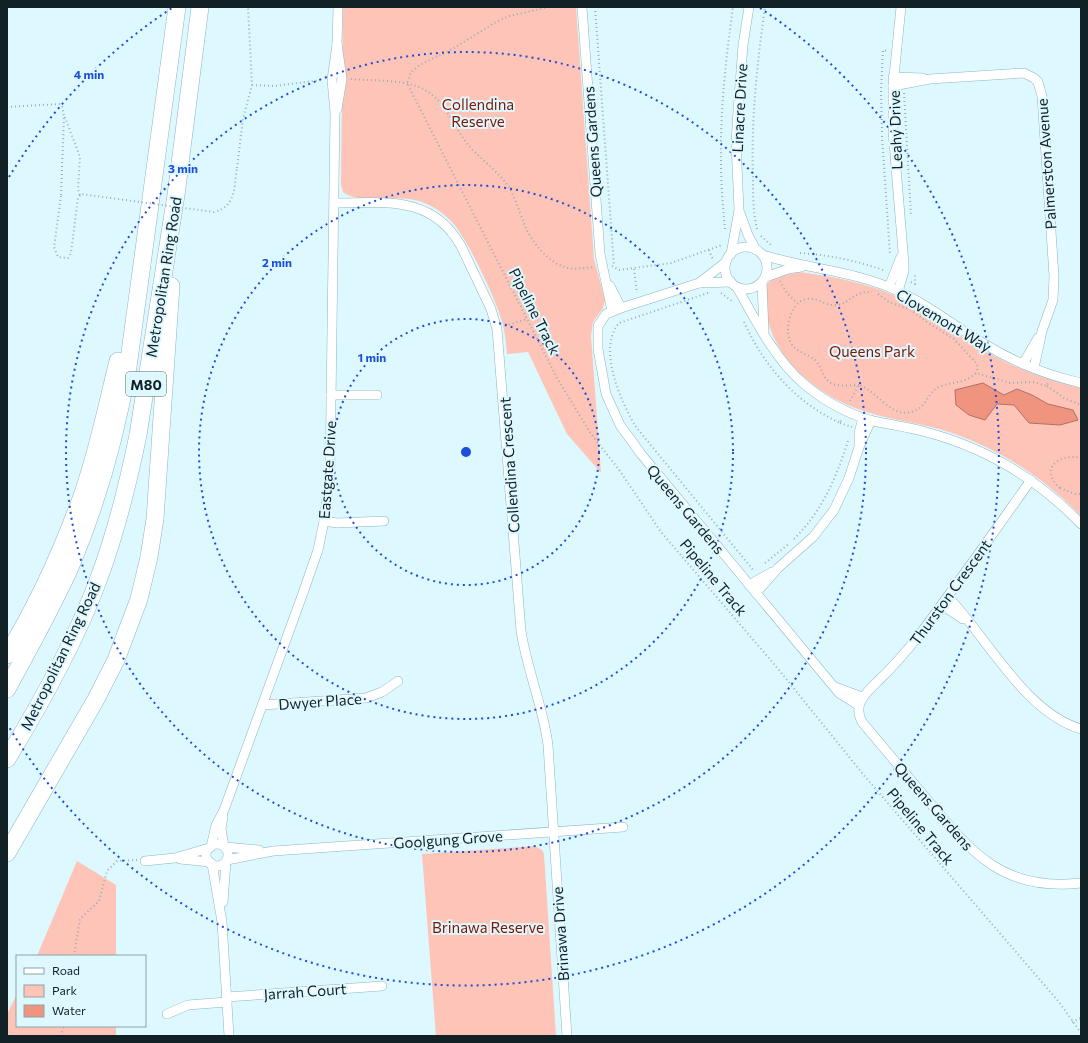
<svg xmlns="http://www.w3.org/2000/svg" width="1088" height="1043" font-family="Commissioner,sans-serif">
	<rect width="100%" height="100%" fill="#def8ff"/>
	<!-- green -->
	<g fill="#fdc4b7">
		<path d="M343,7H576L594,259L605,300L603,308L593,322L591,336L601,473L567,434L528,352L507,354C506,343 505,332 502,321C495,298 467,237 451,221C439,209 425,201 409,199C392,196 355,203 343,192L341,184Z"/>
		<path d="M800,272C835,277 870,283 902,299C925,310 943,325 964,338C1000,362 1039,379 1081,388V516C1045,479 1001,450 952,433C923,423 893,421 864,411C824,399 778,364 768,321C766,310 767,296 766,285L775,277Z"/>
		<path d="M535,846L542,850L544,854L556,1036H436L422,854Z"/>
		<path d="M77,861L116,885V956H37Z"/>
		<path d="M17,994V1026H116V1036H7V1014Z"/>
	</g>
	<!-- water -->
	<path fill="#f09480" stroke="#ad7265" d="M983,383L1004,395L1017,389L1032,395L1048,404L1073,410L1078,420L1060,425L1029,423L1014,405L997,404L985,420L969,415L956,405L955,390Z"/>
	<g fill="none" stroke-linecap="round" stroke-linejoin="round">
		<!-- minor casing -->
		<g stroke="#8cb6c1" stroke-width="10">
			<g id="minor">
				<path d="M582,7L600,254L612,311"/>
				<path d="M893,77L923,78"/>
				<path d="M893,86L930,79L1024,73L1034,78L1038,82L1042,96L1054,276L1053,300L1042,331L1034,368"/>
				<path d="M337,109L342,79L337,44L338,7"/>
				<path d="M334,203C386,203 432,195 461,246L491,309L497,329L521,631C527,670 543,706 548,745L567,1036"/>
				<path d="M740,213L748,235L756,250"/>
				<circle cx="746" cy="268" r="21"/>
				<path d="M731,254L739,210L736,143L738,111L743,45L749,7"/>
				<path d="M763,255C808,269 855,271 898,291C929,305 954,326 983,343C1013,362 1047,375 1081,383"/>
				<path d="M766,277L788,269L801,267"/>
				<path d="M731,282L699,283L621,308L606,314L598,326V349L606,394L620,425L641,454L839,693L858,705"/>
				<path d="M762,282L764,332"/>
				<path d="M699,283L726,262"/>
				<path d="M610,286L621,308"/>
				<path d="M737,287C754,318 776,361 804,384C823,400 848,414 873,421C891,425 909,427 926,432C986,448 1038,479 1081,524"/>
				<path d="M889,287L901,257"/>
				<path d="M898,291L904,271V264L893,131V86L901,7"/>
				<path d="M1023,364L1038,338"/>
				<path d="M331,395H377"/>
				<path d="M859,445V433L863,418"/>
				<path d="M1031,480C1006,515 981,551 955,586C931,620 907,654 877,682C864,695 853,704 862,722C883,747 904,772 925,797C971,852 1002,892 1081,883"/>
				<path d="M324,521L337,523L384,521"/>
				<path d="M749,585L772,572"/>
				<path d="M756,593L778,568L813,537L834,510L849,478L859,447L871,420"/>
				<path d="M948,597C987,637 1025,713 1081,729"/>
				<path d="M942,605L963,619"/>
				<path d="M835,687L862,697"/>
				<path d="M263,705L366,698L382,692L398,681"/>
				<path d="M223,817L221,829L224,846"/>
				<circle cx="217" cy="855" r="11"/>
				<path d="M211,847L216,825L224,810L303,593L318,550L324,521L330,474L335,113L332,80L337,44"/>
				<path d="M225,847L259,850"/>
				<path d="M180,859L210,862"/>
				<path d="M227,860L273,851L623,827"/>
				<path d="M145,861L175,858L209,848"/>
				<path d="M212,864L222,922L229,1036"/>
				<path d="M223,902L226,862"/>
				<path d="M227,997L382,986"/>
				<path d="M167,1014L188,1005L227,1002"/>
			</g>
		</g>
		<!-- motorway casing -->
		<g stroke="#8cb6c1" stroke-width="18">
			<g id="motorway">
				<path d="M7,655C38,604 63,549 83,493C98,450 107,405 118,361"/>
				<path d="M7,689C29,648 52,608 71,565C98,501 116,435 128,367L177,7"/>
				<path d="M7,759C40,705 77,638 99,578C116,532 128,484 138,435L176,195L200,7"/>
				<path d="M7,853L95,701L116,660L139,599L149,557L155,519L171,286"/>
			</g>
		</g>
		<!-- path -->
		<g stroke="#98aeb5" stroke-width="2" stroke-dasharray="1 3" stroke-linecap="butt">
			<path d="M549,7L509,16L496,22L454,48L420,65L411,72L407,83L557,378L591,434L620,471L661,532L779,670L862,773L1059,1002L1081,1033"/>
			<path d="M595,7L614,266"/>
			<path d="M351,79C372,81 407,79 425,90C445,101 453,125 466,142C479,159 499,171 510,189C516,200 520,214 525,226C532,242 547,261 564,267C573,270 584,268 594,267"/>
			<path d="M252,85L275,86L322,80"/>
			<path d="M904,93L911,216"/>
			<path d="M7,107L59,104L62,106L64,116L61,196"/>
			<path d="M65,117L80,157L78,189L80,196"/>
			<path d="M882,132L881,91L883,50L887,51"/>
			<path d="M882,136L890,255"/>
			<path d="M237,168L243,119L252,85L248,7"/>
			<path d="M725,229C723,207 721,184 721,162C720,110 726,58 733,7"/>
			<path d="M757,229C753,212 753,194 753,177C751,120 757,64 765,7"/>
			<path d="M761,236L772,246"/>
			<path d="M709,250L713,260"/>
			<path d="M800,253C830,255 858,261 886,271"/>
			<path d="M612,266L619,270L671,263L722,245"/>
			<path d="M634,269L637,293"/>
			<path d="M780,281L787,293L797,303"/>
			<path d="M911,282L915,284V273"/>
			<path d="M708,293L619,323C597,349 621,402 636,427L754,571"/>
			<path d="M721,293L733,302"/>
			<path d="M878,294L889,302L911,310L927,322L954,339L976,363L978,367L976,373"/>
			<path d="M744,322C764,366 795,402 840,423L841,420"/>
			<path d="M505,326L527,319"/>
			<path d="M859,385C851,385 838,387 831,383C823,379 822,368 816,361C810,355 799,353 793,346C783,334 789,306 803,300C817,295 825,307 838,305C851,302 854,291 872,292"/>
			<path d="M1047,386L1064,398L1081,405"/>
			<path d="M850,401L859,385C878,391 894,424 918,409C927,404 929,391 939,387C952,381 965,384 976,373L1010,383L1033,382L1047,386L1048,383"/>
			<path d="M840,423L852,427"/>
			<path d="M1060,488C1038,469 1059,453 1081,458"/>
			<path d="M1060,488L1075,494H1081"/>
			<path d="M794,539C823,510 836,478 848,441"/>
			<path d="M765,563L790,543"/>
			<path d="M74,956L80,919L99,901L107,871L117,861L137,860"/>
			<path d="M1072,1022L1081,1018"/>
			<path d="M61,1036L64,1026"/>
		</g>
		<!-- minor -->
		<use href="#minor" stroke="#fff" stroke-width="9"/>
		<!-- motorway -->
		<use href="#motorway" stroke="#fff" stroke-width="17"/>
		<!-- path-bridge -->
		<path stroke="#98aeb5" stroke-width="2" stroke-dasharray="1 3" stroke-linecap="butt" d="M61,196L54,247L58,257L68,258L71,253L78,198L81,194L214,212C236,207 234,187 237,168"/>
	</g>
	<!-- distance rings -->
	<g fill="none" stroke="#1d4ed8" stroke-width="2" stroke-dasharray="2 4">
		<circle cx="466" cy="452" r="133"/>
		<circle cx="466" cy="452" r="267"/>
		<circle cx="466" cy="452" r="400"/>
		<path d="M9 177A533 533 0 0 1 172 8M760 8A533 533 0 1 1 9 727"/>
	</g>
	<g text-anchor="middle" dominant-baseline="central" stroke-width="4" stroke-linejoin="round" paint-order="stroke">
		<!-- shield labels -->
		<rect fill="#def8ff" stroke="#4e6267" stroke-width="1" x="126" y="372" width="40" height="24" rx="3"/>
		<g font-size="14" font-weight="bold" fill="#112126">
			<text x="146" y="384">M80</text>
		</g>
		<!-- park labels -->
		<g font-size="15" fill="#811400" stroke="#def8ff">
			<text x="478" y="104">Collendina<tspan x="478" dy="17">Reserve</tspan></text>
			<text x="872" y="351">Queens Park</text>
			<text x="488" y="927">Brinawa Reserve</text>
		</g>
		<!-- street labels -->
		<g font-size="15" fill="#112126" stroke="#def8ff">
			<text transform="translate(739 108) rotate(-87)">Linacre Drive</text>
			<text transform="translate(895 130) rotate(-92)">Leahy Drive</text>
			<text transform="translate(592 142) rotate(-94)">Queens Gardens</text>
			<text transform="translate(1046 164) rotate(-94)">Palmerston Avenue</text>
			<text transform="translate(163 277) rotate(-81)">Metropolitan Ring Road</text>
			<text transform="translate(535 311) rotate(63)">Pipeline Track</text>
			<text transform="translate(944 320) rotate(31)">Clovemont Way</text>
			<text transform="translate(509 465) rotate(-94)">Collendina Crescent</text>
			<text transform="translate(327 470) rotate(-86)">Eastgate Drive</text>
			<text transform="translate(686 509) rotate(50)">Queens Gardens</text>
			<text transform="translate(714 577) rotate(50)">Pipeline Track</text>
			<text transform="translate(950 592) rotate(-54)">Thurston Crescent</text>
			<text transform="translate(60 656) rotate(-64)">Metropolitan Ring Road</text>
			<text transform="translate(320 701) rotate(-4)">Dwyer Place</text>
			<text transform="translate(934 806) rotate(49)">Queens Gardens</text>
			<text transform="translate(921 826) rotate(50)">Pipeline Track</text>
			<text transform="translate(448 839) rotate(-4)">Goolgung Grove</text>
			<text transform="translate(560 934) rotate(-94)">Brinawa Drive</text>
			<text transform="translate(305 991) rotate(-4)">Jarrah Court</text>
		</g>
	</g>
	<circle cx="466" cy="452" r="6" fill="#1d4ed8" stroke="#def8ff" stroke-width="2"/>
	<g font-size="12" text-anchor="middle" font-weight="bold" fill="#1d4ed8" stroke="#def8ff" stroke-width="4" stroke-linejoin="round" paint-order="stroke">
		<text x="89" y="79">4 min</text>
		<text x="183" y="173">3 min</text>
		<text x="277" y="267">2 min</text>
		<text x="372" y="362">1 min</text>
	</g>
	<!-- border -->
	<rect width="1088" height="1043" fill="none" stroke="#112126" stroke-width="16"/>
	<!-- legend -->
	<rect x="16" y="955" width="130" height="72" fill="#def8ff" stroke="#8ca2a8"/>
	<rect x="24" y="968" width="20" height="6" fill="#ffffff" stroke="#8ca2a8"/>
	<text x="52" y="975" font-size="12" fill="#112126">Road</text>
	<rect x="24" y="985" width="20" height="12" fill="#fdc4b7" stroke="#8ca2a8"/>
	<text x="52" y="995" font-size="12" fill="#112126">Park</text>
	<rect x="24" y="1005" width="20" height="12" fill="#f09480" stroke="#8ca2a8"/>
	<text x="52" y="1015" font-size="12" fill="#112126">Water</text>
</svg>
